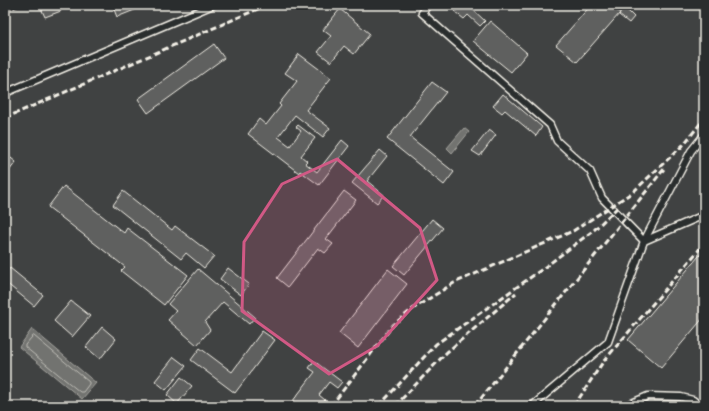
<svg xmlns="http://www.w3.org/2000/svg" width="709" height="411" font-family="Itim,sans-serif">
	<rect width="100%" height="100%" fill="#323535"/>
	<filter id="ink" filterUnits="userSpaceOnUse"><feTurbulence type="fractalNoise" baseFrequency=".025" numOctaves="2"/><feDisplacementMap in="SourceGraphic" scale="8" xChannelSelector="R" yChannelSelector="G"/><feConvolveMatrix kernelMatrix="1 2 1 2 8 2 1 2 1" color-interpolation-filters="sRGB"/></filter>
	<g filter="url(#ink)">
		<!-- built -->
		<rect fill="#404242" x="5" y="5" width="699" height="401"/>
		<!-- water -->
		<g fill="#727370" stroke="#a6a5a0">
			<path d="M464,128L469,132L452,153L447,148Z"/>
			<path d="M32,329L96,383L82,399L19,347Z"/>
		</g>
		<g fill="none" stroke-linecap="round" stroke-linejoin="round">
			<!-- shore -->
			<path stroke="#c0bfb8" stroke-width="1" d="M34,336L89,382V384L83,392H80L25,347V345L32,337Z"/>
		</g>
		<!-- building -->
		<g fill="#5f605f" stroke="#f4f1e8">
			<path d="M44,5H59L61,11L45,17L40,6Z"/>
			<path d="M117,5H147L117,17L113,7Z"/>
			<path d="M461,5H468L485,21L480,26L468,15L464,19L455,12Z"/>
			<path d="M591,5H610L620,13L577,62L556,45Z"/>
			<path d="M625,8L634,17L629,23L619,15Z"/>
			<path d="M340,9L370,34L354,54L344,46L331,62L318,52L331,36L323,30Z"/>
			<path d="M490,21L527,53L511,72L473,41Z"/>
			<path d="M214,44L224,58L148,113L138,99Z"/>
			<path d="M299,54L331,78L306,110L330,128L323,137L295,115L278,137L290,146L301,131L296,127L298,125L315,138L301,156L307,161L305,163L317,172L342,140L349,146L319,185L300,171L299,173L248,134L259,119L266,125L281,106L279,104L297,81L285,73Z"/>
			<path d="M432,82L446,92L410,137L454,172L444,185L387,139Z"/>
			<path d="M503,94L542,127L536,136L505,110L502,113L493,106Z"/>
			<path d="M489,130L496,135L480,156L472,151Z"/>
			<path d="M380,150L387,156L367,181L384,195L377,203L352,183Z"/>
			<path d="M7,155L16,162L5,176V158Z"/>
			<path d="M64,186L124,233L127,228L188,275L164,305L121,271L125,267L48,207Z"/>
			<path d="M123,191L172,230L175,226L214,256L204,268L186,253L181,259L113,205Z"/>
			<path d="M344,191L356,200L326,239L333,244L325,253L318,248L288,287L277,278Z"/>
			<path d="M432,219L443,228L404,275L393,266Z"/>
			<path d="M704,250V317L661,368L628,340Z"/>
			<path d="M10,268L43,295L34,306L5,282V275Z"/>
			<path d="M228,268L249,284L241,295L220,279Z"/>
			<path d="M198,269L255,317L249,324L223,302L205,322L210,330L197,345L168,320L176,311L168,304Z"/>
			<path d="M388,269L407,284L358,348L339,333Z"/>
			<path d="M71,301L90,316L72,337L54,321Z"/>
			<path d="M102,327L116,339L100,359L86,347Z"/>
			<path d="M262,331L275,340L235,393L191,360L200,348L232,372Z"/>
			<path d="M174,357L186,366L166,390L155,381Z"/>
			<path d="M314,361L342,382L337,388L329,382L319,395L325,400L320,406H289L315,372L309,368Z"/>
			<path d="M181,377L192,386L177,404L167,395Z"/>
		</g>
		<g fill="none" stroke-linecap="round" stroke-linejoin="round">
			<!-- service casing -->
			<g stroke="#f4f1e8" stroke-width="9">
				<g id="service">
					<path d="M428,5L422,13L550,125L557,141L590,171L602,198L644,241L691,151L704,135"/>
					<path d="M5,93L213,5"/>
					<path d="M532,406L608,342L644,241L704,215"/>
					<path d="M625,406L648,396L681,397L693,400L700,406"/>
				</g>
			</g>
			<!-- service -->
			<use href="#service" stroke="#2a2d2e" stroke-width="6"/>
			<!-- rail -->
			<g stroke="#f4f1e8" stroke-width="3" stroke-dasharray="6 3" stroke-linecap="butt">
				<path d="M5,11L19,5"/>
				<path d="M5,118L267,5"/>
				<path d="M680,149L704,119"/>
				<path d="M331,406L393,325L411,310L454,283L573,231L633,192L683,145"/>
				<path d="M379,406L436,344L541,270L594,230L619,206"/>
				<path d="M395,406L447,352L516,293"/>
				<path d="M475,406L664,169"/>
				<path d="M574,406L603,362L704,244"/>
			</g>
		</g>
	</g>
	<!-- marked area -->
	<path fill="#d15985" fill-opacity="0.2" stroke="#d15985" stroke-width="3" stroke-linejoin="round" d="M337,159L420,228L437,280L377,346L329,374L242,311L244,242L282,184Z"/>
	<!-- margin -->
	<rect width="709" height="411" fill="none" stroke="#2a2d2e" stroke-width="20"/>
	<rect x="10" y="10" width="689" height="391" fill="none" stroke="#f4f1e8" stroke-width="1.5" filter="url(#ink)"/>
</svg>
